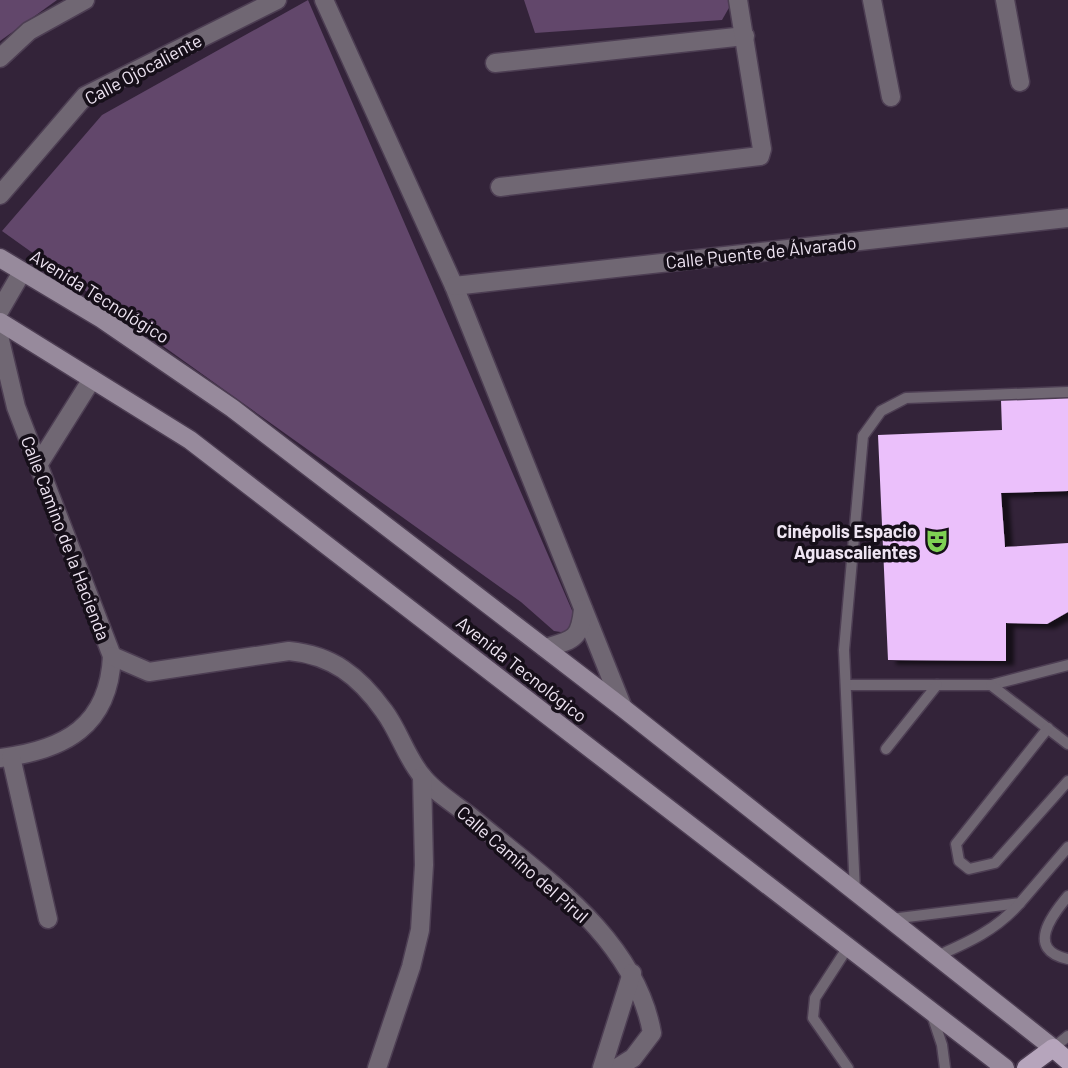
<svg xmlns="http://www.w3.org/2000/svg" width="1068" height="1068" font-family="Barlow,sans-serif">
	<defs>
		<filter id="shadow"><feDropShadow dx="8" dy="4.5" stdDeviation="2" flood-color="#0009"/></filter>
	</defs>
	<rect width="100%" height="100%" fill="#332339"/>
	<!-- green -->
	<g fill="#62476b">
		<path d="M0,0H57L0,41Z"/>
		<path d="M308,0L574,615L575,627L567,633L554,631L521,602L2,231L102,115Z"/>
		<path d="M524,0H729L730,6L722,20L535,33Z"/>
	</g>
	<!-- building -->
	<path fill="#ebc0fb" filter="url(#shadow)" d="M1068,397V491L1001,493L1005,547L1068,543V612L1047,624L1006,623V661L888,660L878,435L1002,430L1001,400Z"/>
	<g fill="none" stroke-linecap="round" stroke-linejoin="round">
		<!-- service casing -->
		<g stroke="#4d3e53" stroke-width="13">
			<g id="service">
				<path d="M847,685H991L1068,665"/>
				<path d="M991,685L1068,744"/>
				<path d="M1048,728L956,844L959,861L969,869L995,863L1068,781"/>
				<path d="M886,749L937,685"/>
				<path d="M855,892L844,650L863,436L881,411L906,398L1068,392"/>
				<path d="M1068,896C1052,915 1025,950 1068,959"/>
				<path d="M891,919L1020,903L1068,847"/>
				<path d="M848,947L815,998L813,1018L848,1068"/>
				<path d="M937,956C969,942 996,930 1020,903"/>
				<path d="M932,1015L942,1045L945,1068"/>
				<path d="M1053,1048L1068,1036"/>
			</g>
		</g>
		<!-- minor casing -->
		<g stroke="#4d3e53" stroke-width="21">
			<g id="minor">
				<path d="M324,0L454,286L623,708"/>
				<path d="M872,0L891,97"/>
				<path d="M1005,0L1020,82"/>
				<path d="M0,58L29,31L85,0"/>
				<path d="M495,63L745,36"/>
				<path d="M500,187L760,156L762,149L738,0"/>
				<path d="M0,195L85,96L277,0"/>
				<path d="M454,286L1068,218"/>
				<path d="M0,310L22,272"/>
				<path d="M0,340L16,407L112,656C109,726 65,750 0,758"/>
				<path d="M38,465L92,379"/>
				<path d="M545,648C573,640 580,640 583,609"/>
				<path d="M112,656L149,672L289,651C332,655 359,676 384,711C399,731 406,757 422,776C434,792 455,804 471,817C541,876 635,937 652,1033L633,1058L617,1068"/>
				<path d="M11,757L48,919"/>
				<path d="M377,1068L411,967L420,930L424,865L422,776"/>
				<path d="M602,1068L632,973"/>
			</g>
		</g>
		<!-- secondary casing -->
		<g stroke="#4d3e53" stroke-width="21">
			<g id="secondary">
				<path d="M0,258L102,319L232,408L623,708L1053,1048"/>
				<path d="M0,322L190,440L1005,1068"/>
			</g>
		</g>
		<!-- primary casing -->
		<g stroke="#4d3e53" stroke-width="21">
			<path id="primary" d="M1026,1068L1053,1048L1068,1061"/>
		</g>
		<!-- service -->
		<use href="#service" stroke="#706773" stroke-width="10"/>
		<!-- minor -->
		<use href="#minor" stroke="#706773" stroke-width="18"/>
		<!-- secondary -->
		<use href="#secondary" stroke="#978a9c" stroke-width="18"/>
		<!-- primary -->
		<use href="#primary" stroke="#b6a5bc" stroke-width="18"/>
	</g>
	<!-- icons -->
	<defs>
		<g id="theatre-bare" transform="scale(1.89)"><path d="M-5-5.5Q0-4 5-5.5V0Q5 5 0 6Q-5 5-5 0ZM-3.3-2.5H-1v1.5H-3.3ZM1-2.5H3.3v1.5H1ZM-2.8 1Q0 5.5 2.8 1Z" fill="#7ed153" stroke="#160f19" stroke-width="2.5" paint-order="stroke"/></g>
	</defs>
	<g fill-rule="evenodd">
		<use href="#theatre-bare" x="937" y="541"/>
	</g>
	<g text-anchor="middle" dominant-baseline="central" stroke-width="7" stroke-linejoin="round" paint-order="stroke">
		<!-- street labels -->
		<g font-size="18" fill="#efe5f3" stroke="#160f19">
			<text transform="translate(143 69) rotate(-28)">Calle Ojocaliente</text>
			<text transform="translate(761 252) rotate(-6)">Calle Puente de Álvarado</text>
			<text transform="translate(100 296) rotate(32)">Avenida Tecnológico</text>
			<text transform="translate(66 538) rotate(69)">Calle Camino de la Hacienda</text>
			<text transform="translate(522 669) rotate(38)">Avenida Tecnológico</text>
			<text transform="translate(523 864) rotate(41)">Calle Camino del Pirul</text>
		</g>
		<!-- poi labels -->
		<g font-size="18" font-weight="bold" fill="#efe5f3" stroke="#160f19" text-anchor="end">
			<text x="917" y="531">Cinépolis Espacio<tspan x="917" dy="21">Aguascalientes</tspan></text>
		</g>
	</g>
</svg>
